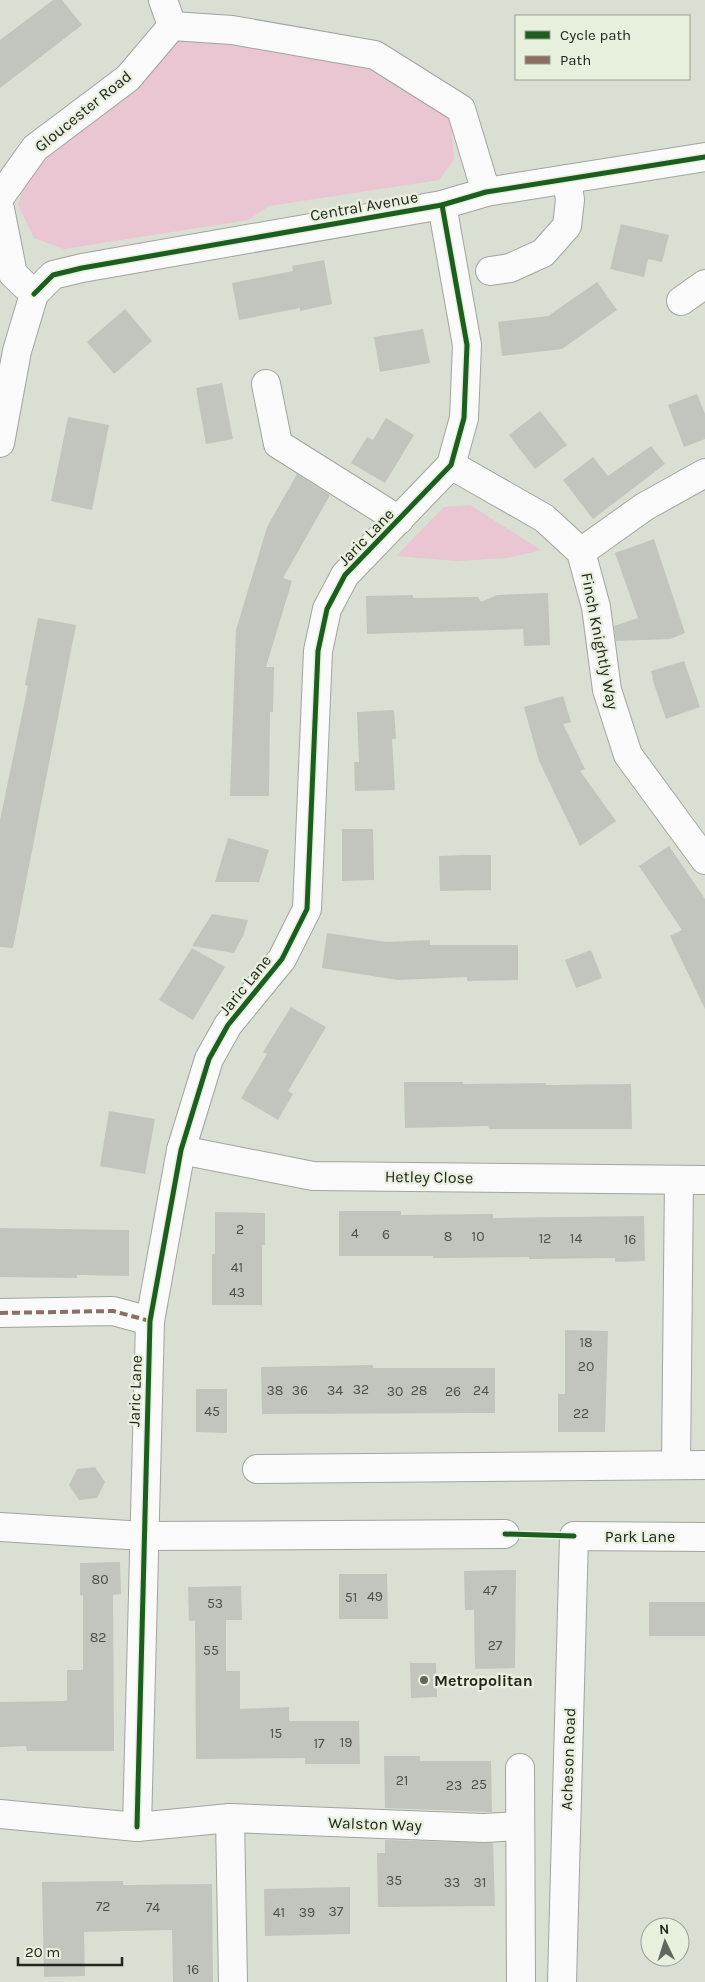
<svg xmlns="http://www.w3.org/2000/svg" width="705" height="1982" font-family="Karla,sans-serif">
	<rect width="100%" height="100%" fill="#dadfd4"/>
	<!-- green -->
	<g fill="#e9c6d1">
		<path d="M177,39L228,40L366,67L421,97L451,122L454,159L439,180L269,206L248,220L64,249L34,238L18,205L30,164L135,92Z"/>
		<path d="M470,505L541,550L508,558L457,561L396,556L444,507Z"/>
	</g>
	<!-- building -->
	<g fill="#c1c5bd">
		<path d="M53,0H62L82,25L0,88V40Z"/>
		<path d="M621,224L669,235L662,262L648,259L644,277L610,269Z"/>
		<path d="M324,260L332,304L300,311V308L239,320L232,283L293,271L292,266Z"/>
		<path d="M597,282L617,310L562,349L502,356L498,322L548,316Z"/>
		<path d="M125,309L152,341L114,374L87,342Z"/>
		<path d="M423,329L430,363L380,372L374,337Z"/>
		<path d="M222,383L233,439L206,444L196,388Z"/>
		<path d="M697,394L705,414V439L684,447L668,405Z"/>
		<path d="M540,411L567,445L535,469L509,435Z"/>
		<path d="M68,417L109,425L92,510L51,501Z"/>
		<path d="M386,418L414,435L385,483L351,463L367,437L373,440Z"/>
		<path d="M651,446L665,464L593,519L563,480L593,457L608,476Z"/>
		<path d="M297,474L330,495L283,578L292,581L266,667H274L273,712H270L269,796H230L236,630L267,527Z"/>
		<path d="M654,539L685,633L670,639L616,641L614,626L638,618L615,553Z"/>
		<path d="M548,593L550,645L524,646L523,629L367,634L366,596L413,595V598L478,597L481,602L497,595Z"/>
		<path d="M38,618L76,625L13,948L0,947V820L28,686L25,685Z"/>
		<path d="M684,661L700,707L666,719L652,678H653L651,671Z"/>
		<path d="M563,696L571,722L563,724L585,769L580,771L616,821L580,846L539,761L524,707Z"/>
		<path d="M394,710L396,739H392L395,790L355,791L354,762H359L357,712Z"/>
		<path d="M342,829H373L374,880L342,881Z"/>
		<path d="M228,838L269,850L259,882H215Z"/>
		<path d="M669,846L705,899V1009L670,936L682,930L639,866Z"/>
		<path d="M465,855H491V890L440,891L439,856Z"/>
		<path d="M212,914L248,920L243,936L234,953L192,946Z"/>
		<path d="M327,933L386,942L430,940V945H518V980L467,981V977L398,980L322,968Z"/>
		<path d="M192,948L225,967L193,1020L159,1000Z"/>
		<path d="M591,950L602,978L576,988L565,960Z"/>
		<path d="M291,1007L326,1027L288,1091L293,1094L278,1120L241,1098L267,1054L263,1052Z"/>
		<path d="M404,1082H463V1084L546,1083V1085L631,1084L632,1129H489L488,1126L405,1128Z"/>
		<path d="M109,1111L155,1119L145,1174L100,1166Z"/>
		<path d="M339,1211H401V1215L493,1214V1218L644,1216L645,1261L615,1262V1258L529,1259V1257L433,1258V1256H339Z"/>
		<path d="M215,1212L265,1213V1245H262V1305H212V1254H215Z"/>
		<path d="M0,1228L129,1230V1276L77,1275V1278L0,1277Z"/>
		<path d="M565,1330L608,1331L605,1432H558V1394H565Z"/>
		<path d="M373,1365V1368H495V1413L262,1414L261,1367Z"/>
		<path d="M196,1389H227V1433L196,1432Z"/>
		<path d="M95,1467L105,1482L97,1498L79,1500L69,1485L77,1469Z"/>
		<path d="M120,1562L121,1594L113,1595L114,1751H27L26,1746L0,1747V1702L67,1701V1670H83V1595H80V1563Z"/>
		<path d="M516,1570L515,1668L475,1669L474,1610H465L464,1571Z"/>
		<path d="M339,1574H387L388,1619H339Z"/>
		<path d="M241,1586L242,1620H226V1671H240V1709L289,1707V1721H359L360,1764H305V1758L196,1759L195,1621H189L188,1587Z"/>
		<rect x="649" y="1602" width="56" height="34"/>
		<path d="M410,1663H436L437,1697L411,1698Z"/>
		<path d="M384,1756H420V1761H491L492,1812L385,1808Z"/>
		<path d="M385,1840L493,1843L495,1906L378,1907L377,1853H385Z"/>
		<path d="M123,1881V1885L212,1884L213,1982H173L172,1930L84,1932L85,1976L44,1977L42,1882Z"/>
		<path d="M350,1887V1934L265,1936L264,1889Z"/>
	</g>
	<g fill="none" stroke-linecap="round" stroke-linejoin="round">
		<!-- minor casing -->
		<g stroke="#a2a59e" stroke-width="30">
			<g id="minor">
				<path d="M172,26L232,30L375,55L461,109L486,192"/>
				<path d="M0,197L35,148L128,78L172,26L163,0"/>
				<path d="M0,209L13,274L34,294"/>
				<path d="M490,271L510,268L543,253L567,226L570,200L567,179"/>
				<path d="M34,294L53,275L82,268L442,205L486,192L705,157"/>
				<path d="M681,301L705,284"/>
				<path d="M266,384L278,444L399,520"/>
				<path d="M0,443L17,351L34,294"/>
				<path d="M451,465L544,518L581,552L596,607L607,690L628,755L705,860"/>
				<path d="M581,552L644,507L705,473"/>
				<path d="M181,1150L313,1176L705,1180"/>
				<path d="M0,1313L113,1311L150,1321"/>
				<path d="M676,1465L679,1180"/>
				<path d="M257,1469L705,1465"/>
				<path d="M0,1527L144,1536L505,1534"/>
				<path d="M520,1768L521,1982"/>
				<path d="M0,1814L137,1827L230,1818L484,1828L520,1826"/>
				<path d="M230,1818L233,1982"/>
				<path d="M137,1827L150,1321L181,1150L209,1059L228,1025L282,959L307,909L318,651L327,609L345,575L451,465L464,418L467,345L442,205"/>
				<path d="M562,1982L574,1536L705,1537"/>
			</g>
		</g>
		<!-- minor -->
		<use href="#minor" stroke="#f9faf9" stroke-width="28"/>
		<!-- quiet -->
		<path stroke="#8d6e63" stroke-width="4" stroke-dasharray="8 4" stroke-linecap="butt" d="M0,1313L113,1311L150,1321"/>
		<!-- cycleway casing -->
		<g stroke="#e7f0dd" stroke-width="8">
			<g id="cycleway">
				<path d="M34,294L53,275L82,268L442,205L486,192L705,157"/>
				<path d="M505,1534L574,1536"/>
				<path d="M137,1827L150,1321L181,1150L209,1059L228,1025L282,959L307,909L318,651L327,609L345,575L451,465L464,418L467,345L442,205"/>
			</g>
		</g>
		<!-- cycleway -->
		<use href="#cycleway" stroke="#1b5e20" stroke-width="5"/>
	</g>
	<!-- markers -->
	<circle fill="#62675e" stroke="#e7f0dd" stroke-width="2" cx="424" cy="1680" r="5"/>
	<g text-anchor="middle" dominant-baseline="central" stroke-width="4.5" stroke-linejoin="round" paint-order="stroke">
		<!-- number labels -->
		<g font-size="14" fill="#4c5048">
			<text x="240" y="1229">2</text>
			<text x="355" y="1233">4</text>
			<text x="386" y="1234">6</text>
			<text x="448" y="1236">8</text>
			<text x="478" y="1236">10</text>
			<text x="545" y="1238">12</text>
			<text x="576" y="1238">14</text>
			<text x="630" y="1239">16</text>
			<text x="237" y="1267">41</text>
			<text x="237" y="1292">43</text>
			<text x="586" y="1342">18</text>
			<text x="586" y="1366">20</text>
			<text x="361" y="1389">32</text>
			<text x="275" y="1390">38</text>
			<text x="300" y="1390">36</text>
			<text x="335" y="1390">34</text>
			<text x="419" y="1390">28</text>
			<text x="481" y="1390">24</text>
			<text x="395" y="1391">30</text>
			<text x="453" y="1391">26</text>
			<text x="212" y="1411">45</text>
			<text x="581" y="1413">22</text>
			<text x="100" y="1579">80</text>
			<text x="490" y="1590">47</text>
			<text x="375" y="1596">49</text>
			<text x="351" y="1597">51</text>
			<text x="215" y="1603">53</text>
			<text x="98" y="1637">82</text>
			<text x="495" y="1645">27</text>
			<text x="211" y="1650">55</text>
			<text x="276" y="1733">15</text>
			<text x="346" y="1742">19</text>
			<text x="319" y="1743">17</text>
			<text x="402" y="1780">21</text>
			<text x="479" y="1784">25</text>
			<text x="454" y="1785">23</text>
			<text x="394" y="1880">35</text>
			<text x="452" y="1882">33</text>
			<text x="480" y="1882">31</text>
			<text x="103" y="1906">72</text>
			<text x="153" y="1907">74</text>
			<text x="336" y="1911">37</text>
			<text x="279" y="1912">41</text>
			<text x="307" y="1912">39</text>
			<text x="193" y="1969">16</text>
		</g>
		<!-- street labels -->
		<g font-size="16" fill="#22261f" stroke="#e7f0dd">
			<text transform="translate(83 111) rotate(-39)">Gloucester Road</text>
			<text transform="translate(364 206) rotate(-10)">Central Avenue</text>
			<text transform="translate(366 537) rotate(-46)">Jaric Lane</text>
			<text transform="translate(600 641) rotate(79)">Finch Knightly Way</text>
			<text transform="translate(245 985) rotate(-51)">Jaric Lane</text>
			<text transform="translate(429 1177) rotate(1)">Hetley Close</text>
			<text transform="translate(135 1391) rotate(-88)">Jaric Lane</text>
			<text x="640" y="1536">Park Lane</text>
			<text transform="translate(568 1759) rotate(-88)">Acheson Road</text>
			<text transform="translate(375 1824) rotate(2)">Walston Way</text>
		</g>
		<!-- poi labels -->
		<g font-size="16" font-weight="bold" fill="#22261f" stroke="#e7f0dd" text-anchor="start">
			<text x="434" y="1680">Metropolitan</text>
		</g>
	</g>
	<!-- legend -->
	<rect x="515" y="15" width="175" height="65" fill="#e7f0dd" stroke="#989f91"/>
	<rect x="525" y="31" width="25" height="8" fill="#1b5e20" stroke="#989f91"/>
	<text x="560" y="40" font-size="15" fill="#22261f">Cycle path</text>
	<rect x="525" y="56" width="25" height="8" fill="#8d6e63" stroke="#989f91"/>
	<text x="560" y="65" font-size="15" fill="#22261f">Path</text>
	<!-- north arrow -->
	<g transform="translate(665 1942) rotate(356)"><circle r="24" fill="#e7f0dd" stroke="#989f91"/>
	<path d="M0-4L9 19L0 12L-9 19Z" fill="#62675e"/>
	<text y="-8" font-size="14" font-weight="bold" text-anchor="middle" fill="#22261f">N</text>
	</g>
	<!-- scale -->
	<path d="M18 1957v8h104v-8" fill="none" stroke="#22261f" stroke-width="2.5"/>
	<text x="25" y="1957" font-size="15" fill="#22261f" stroke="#e7f0dd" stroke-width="4" paint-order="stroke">20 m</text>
</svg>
